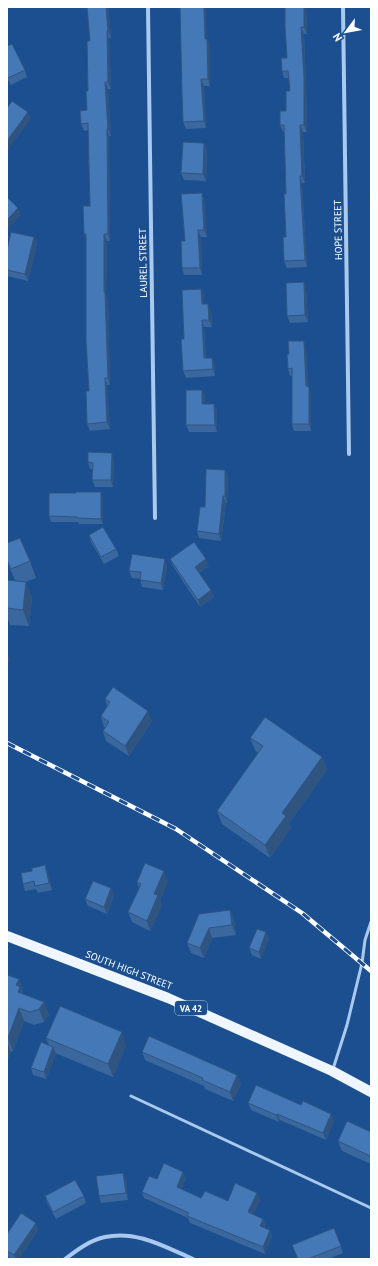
<svg xmlns="http://www.w3.org/2000/svg" width="378" height="1266" font-family="'PT Sans',sans-serif">
	<rect width="100%" height="100%" fill="#1b4f8f"/>
	<g fill="none" stroke-linecap="round" stroke-linejoin="round">
		<!-- service -->
		<g stroke="#a9c9ee" stroke-width="3">
			<path d="M333,1069L347,1025L362,963L365,940L371,922"/>
			<path d="M131,1096L371,1208"/>
		</g>
		<!-- minor -->
		<g stroke="#a9c9ee" stroke-width="4">
			<path d="M148,7L155,518"/>
			<path d="M343,7L349,454"/>
			<path d="M65,1259C77,1250 90,1240 105,1237C136,1230 165,1247 193,1259"/>
		</g>
		<!-- primary -->
		<path stroke="#f0f6ff" stroke-width="10" d="M7,936L168,998L332,1071L371,1092"/>
		<!-- rail casing -->
		<g stroke="#fff" stroke-width="4.5">
			<path id="rail" d="M7,743L176,829L302,913L371,971"/>
		</g>
		<!-- rail -->
		<use href="#rail" stroke="#1b4f8f" stroke-width="3" stroke-dasharray="9" stroke-linecap="butt"/>
	</g>
	<!-- wall -->
	<g fill="#3a679d">
		<path d="M108,7L111,38H109L111,89H108L111,136H109L110,241H107L106,296L108,299L110,385H107L110,429L90,431L87,424L89,391L86,238L84,234L90,206L88,130L84,131L81,124L87,110L88,91L90,41Z"/>
		<path d="M285,7H306L307,34H304L306,83L307,132H303L305,183H302L307,267L287,268L284,261L286,237V194L284,132H283L280,125L286,111L290,91L289,78H284L282,71L287,58Z"/>
		<path d="M207,39L210,46V86H204L206,128L186,129L183,122Z"/>
		<path d="M7,46L25,70L27,77L11,85L7,78Z"/>
		<path d="M204,143L207,150L206,181L184,180L181,173Z"/>
		<path d="M202,193L204,200L207,237H201L202,275H184L182,268L185,241Z"/>
		<path d="M37,244L28,281L7,276V250Z"/>
		<path d="M201,289L204,296V304L211,311L212,327H204L206,358H212L215,365V376L186,378L183,371L184,339Z"/>
		<path d="M306,289L308,322L290,323L287,316Z"/>
		<path d="M306,348L308,387L311,394V431H294L292,424V376H290L288,369Z"/>
		<path d="M202,390L205,397V404H214L217,411V432H189L186,425Z"/>
		<path d="M114,460L113,487H95L92,480L93,469H90L88,462Z"/>
		<path d="M225,470L228,477L227,503H226L221,541L199,538L197,531L205,507Z"/>
		<path d="M76,493L103,498V524H79L78,522H51L49,516Z"/>
		<path d="M89,535L116,549L119,556L104,564L91,542Z"/>
		<path d="M7,543L30,561L36,578L26,582L32,598L29,626L10,625L7,616V580H15L7,562Z"/>
		<path d="M170,559L209,566L199,573L214,597L200,607L173,566Z"/>
		<path d="M167,566L163,590L142,587L140,579L132,578L129,571Z"/>
		<path d="M105,699L152,721L129,756L106,741L103,731L105,727H104L101,716L107,706Z"/>
		<path d="M250,738L322,757L327,770L289,823L291,828L270,858L222,824L217,811L258,753L255,750Z"/>
		<path d="M45,865L48,872L52,890L38,893L36,889L25,891L23,884L32,871Z"/>
		<path d="M168,881L160,900L162,906L150,931L132,922L128,912L139,888L137,882Z"/>
		<path d="M114,895L107,914L88,906L85,899Z"/>
		<path d="M230,910L234,920L236,935L212,938L204,958L191,953L187,943Z"/>
		<path d="M266,932L269,939L261,959L252,955L249,948Z"/>
		<path d="M7,975L19,979L23,992V994L44,1002L49,1015L44,1022L34,1025L24,1021L13,1051L11,1052L7,1061Z"/>
		<path d="M46,1038L126,1045L113,1077L55,1053L56,1054L46,1079L33,1075L31,1068L49,1046Z"/>
		<path d="M142,1052L241,1084L233,1101L205,1089L204,1086L145,1060Z"/>
		<path d="M248,1103L334,1121L326,1140L280,1120L279,1122L251,1110Z"/>
		<path d="M371,1132V1164L342,1151L338,1141Z"/>
		<path d="M183,1172L186,1179L181,1189L201,1198L228,1201L257,1193L260,1200L253,1214L263,1219L265,1225V1228L272,1237L265,1254L190,1223L188,1218L144,1198L142,1192L157,1179Z"/>
		<path d="M126,1180L128,1200L101,1203L99,1196Z"/>
		<path d="M45,1196H84L86,1203L56,1219L47,1203Z"/>
		<path d="M334,1228L343,1253L328,1259H298Z"/>
		<path d="M38,1230L19,1259H12L7,1256V1234Z"/>
	</g>
	<!-- shaded-wall -->
	<g fill="#305480">
		<path d="M106,7H108L111,38L108,31Z"/>
		<path d="M204,7H206L207,46L205,39Z"/>
		<path d="M304,7H306L307,34L304,27Z"/>
		<path d="M301,27L304,34L306,83L307,132L304,125Z"/>
		<path d="M107,31L109,38L111,89L108,82Z"/>
		<path d="M207,39L210,46V86L208,79Z"/>
		<path d="M201,79L204,86L206,128L204,121Z"/>
		<path d="M105,82L108,89L111,136L108,129Z"/>
		<path d="M28,112L31,119L8,150L7,147V141Z"/>
		<path d="M300,125L303,132L305,183L302,176Z"/>
		<path d="M107,129L109,136L110,241L108,234Z"/>
		<path d="M204,143L207,150L206,181L203,174Z"/>
		<path d="M300,176L302,183L307,267L305,260Z"/>
		<path d="M202,193L204,200L207,237L204,230Z"/>
		<path d="M18,208L21,215L7,230V220Z"/>
		<path d="M198,230L201,237L202,275L200,268Z"/>
		<path d="M104,234L107,241L106,296L108,299L110,385L108,378L104,292Z"/>
		<path d="M34,237L37,244L28,281L25,274Z"/>
		<path d="M304,282L306,289L308,322L305,315Z"/>
		<path d="M201,289L204,296V311L202,304Z"/>
		<path d="M208,304L211,311L212,327L209,320Z"/>
		<path d="M202,320L204,327L206,365L204,358Z"/>
		<path d="M304,341L306,348L309,391V387L311,394V431L309,424Z"/>
		<path d="M212,358L215,365V376L213,369Z"/>
		<path d="M105,378L107,385L110,429L107,422Z"/>
		<path d="M202,390L205,397V411L202,404Z"/>
		<path d="M214,404L217,411V432L215,425Z"/>
		<path d="M112,453L114,460L113,487L111,480Z"/>
		<path d="M225,470L228,477L227,503L225,496Z"/>
		<path d="M101,492L103,498V524L101,519Z"/>
		<path d="M223,496L226,503L221,541L219,534Z"/>
		<path d="M165,559L167,566L163,590L161,583Z"/>
		<path d="M206,559L209,566L197,574L195,567Z"/>
		<path d="M26,582L32,598L29,626L23,610Z"/>
		<path d="M211,590L214,597L200,607L198,600Z"/>
		<path d="M7,651L10,660L7,662Z"/>
		<path d="M148,711L152,721L129,756L125,746Z"/>
		<path d="M322,757L327,770L289,823L291,828L270,858L265,845L282,813Z"/>
		<path d="M45,865L48,872L52,890L49,883Z"/>
		<path d="M164,871L168,881L160,900L162,906L150,931L147,921L154,894Z"/>
		<path d="M111,888L114,895L107,914L104,907Z"/>
		<path d="M230,910L234,920L236,935L232,925Z"/>
		<path d="M209,928L212,938L204,958L200,948Z"/>
		<path d="M266,932L269,939L261,959L259,952Z"/>
		<path d="M19,979L23,992V994L25,1000L18,992L16,985Z"/>
		<path d="M44,1002L49,1015L44,1022L39,1009Z"/>
		<path d="M19,1008L24,1021L13,1051L8,1038Z"/>
		<path d="M122,1032L126,1045L113,1077L108,1064Z"/>
		<path d="M7,1042L11,1052L7,1061Z"/>
		<path d="M53,1047L56,1054L46,1079L44,1072Z"/>
		<path d="M237,1075L241,1084L233,1101L230,1092Z"/>
		<path d="M277,1114L280,1120L279,1122L276,1115Z"/>
		<path d="M331,1114L334,1121L326,1140L323,1133Z"/>
		<path d="M183,1172L186,1179L179,1194L177,1187Z"/>
		<path d="M123,1173L126,1180L128,1200L126,1193Z"/>
		<path d="M257,1193L260,1200L251,1219L248,1212Z"/>
		<path d="M263,1219L265,1225L262,1233L260,1226Z"/>
		<path d="M36,1223L38,1230L19,1259H15L14,1255Z"/>
		<path d="M270,1230L272,1237L265,1254L263,1247Z"/>
	</g>
	<!-- building -->
	<g fill="#4478b7" stroke="#305480">
		<path d="M87,7H106L108,31H107L108,82H105L108,129H107L108,234H104V292H105L108,378H105L107,422L87,424L86,391H89L86,340V234H84L83,206H90L88,123L81,124L80,111L87,110L86,91H88L87,41H90Z"/>
		<path d="M180,7H204L205,39H207L208,79H201L204,121L183,122L182,93Z"/>
		<path d="M285,7H304V27H301L304,76V125H300L302,176H300L305,260L284,261L283,237H286L284,194H286L284,125H280V111H286V91H290L288,71H282L281,58H287L285,27Z"/>
		<path d="M12,44L25,70L8,78L7,76V46Z"/>
		<path d="M12,101L28,112L7,141V108Z"/>
		<path d="M183,142L204,143L203,174L181,173Z"/>
		<path d="M202,193L204,230H198L200,268H182L181,241H185L181,194Z"/>
		<path d="M371,193V211L370,194Z"/>
		<path d="M7,197L18,208L7,220Z"/>
		<path d="M11,232L34,237L25,274L7,270V250Z"/>
		<path d="M304,282L305,315L287,316L286,283Z"/>
		<path d="M201,289L202,304H208L209,320H202L204,358H212L213,369L183,371L181,339H184L182,290Z"/>
		<path d="M288,341H304L306,386L309,387V424H292V368L288,369L287,354H289Z"/>
		<path d="M186,390H202V404H214L215,425H186Z"/>
		<path d="M88,452L112,453L111,480H92L93,463L88,462Z"/>
		<path d="M206,469L225,470V496H223L219,534L197,531L200,507H205Z"/>
		<path d="M76,492H101V519L77,518V517L49,516V493H76Z"/>
		<path d="M103,527L116,549L101,557L89,535Z"/>
		<path d="M20,538L30,561L11,569L7,560V543Z"/>
		<path d="M194,542L206,559L195,567L211,590L198,600L170,559Z"/>
		<path d="M132,554L165,559L161,583L140,580L141,572L129,571Z"/>
		<path d="M7,580L26,582L23,610L7,608Z"/>
		<path d="M113,687L148,711L125,746L103,731L109,722L101,716L110,702L105,699Z"/>
		<path d="M265,717L322,757L282,813L286,816L265,845L217,811L263,746L250,738Z"/>
		<path d="M145,863L164,871L154,894L158,895L147,921L128,912L141,884L137,882Z"/>
		<path d="M45,865L49,883L35,886L34,881L23,884L21,873L32,871V868Z"/>
		<path d="M93,881L111,888L104,907L85,899Z"/>
		<path d="M230,910L232,925L209,928L200,948L187,943L199,914Z"/>
		<path d="M257,929L266,932L259,952L249,948Z"/>
		<path d="M7,975L19,979L16,985L20,987L18,992L44,1002L39,1009L30,1012L19,1008L8,1038L7,1039Z"/>
		<path d="M60,1006L122,1032L108,1064L46,1038Z"/>
		<path d="M149,1036L237,1075L230,1092L202,1080L203,1078L142,1052Z"/>
		<path d="M41,1042L53,1047L44,1072L31,1068Z"/>
		<path d="M256,1085L301,1105L303,1101L331,1114L323,1133L277,1114L276,1115L248,1103Z"/>
		<path d="M347,1121L371,1132V1155L370,1156L338,1141Z"/>
		<path d="M164,1163L183,1172L177,1187L201,1198L205,1191L228,1201L235,1183L257,1193L248,1212L263,1219L260,1226L270,1230L263,1247L187,1216L189,1213L142,1192L149,1176L157,1179Z"/>
		<path d="M123,1173L126,1193L99,1196L96,1176Z"/>
		<path d="M75,1180L84,1196L53,1212L45,1196Z"/>
		<path d="M21,1213L36,1223L14,1255L7,1251V1234Z"/>
		<path d="M334,1228L341,1246L308,1259H298L292,1245Z"/>
	</g>
	<g text-anchor="middle" dominant-baseline="central" stroke-width="4" stroke-linejoin="round" paint-order="stroke">
		<!-- shield labels -->
		<rect fill="#1b4f8f" stroke="#bbcadd" stroke-width="1" x="175" y="1001" width="32" height="14" rx="3"/>
		<g font-size="9" font-weight="bold" fill="#fff">
			<text x="191" y="1008">VA 42</text>
		</g>
		<!-- street labels -->
		<g font-size="10" fill="#fff" stroke="#1b4f8f">
			<text transform="translate(338 230) rotate(-91)">HOPE STREET</text>
			<text transform="translate(143 263) rotate(-91)">LAUREL STREET</text>
			<text transform="translate(129 970) rotate(21)">SOUTH HIGH STREET</text>
		</g>
	</g>
	<!-- border -->
	<rect width="378" height="1266" fill="none" stroke="#ffffff" stroke-width="16"/>
	<!-- north arrow -->
	<g transform="translate(346 32) rotate(238)" stroke="#1b4f8f" stroke-width="3" paint-order="stroke">
	<path d="M0-3L7 15L0 10L-7 15Z" fill="#ffffff"/>
	<text y="-6" font-size="11" font-weight="bold" text-anchor="middle" fill="#ffffff">N</text>
	</g>
</svg>
